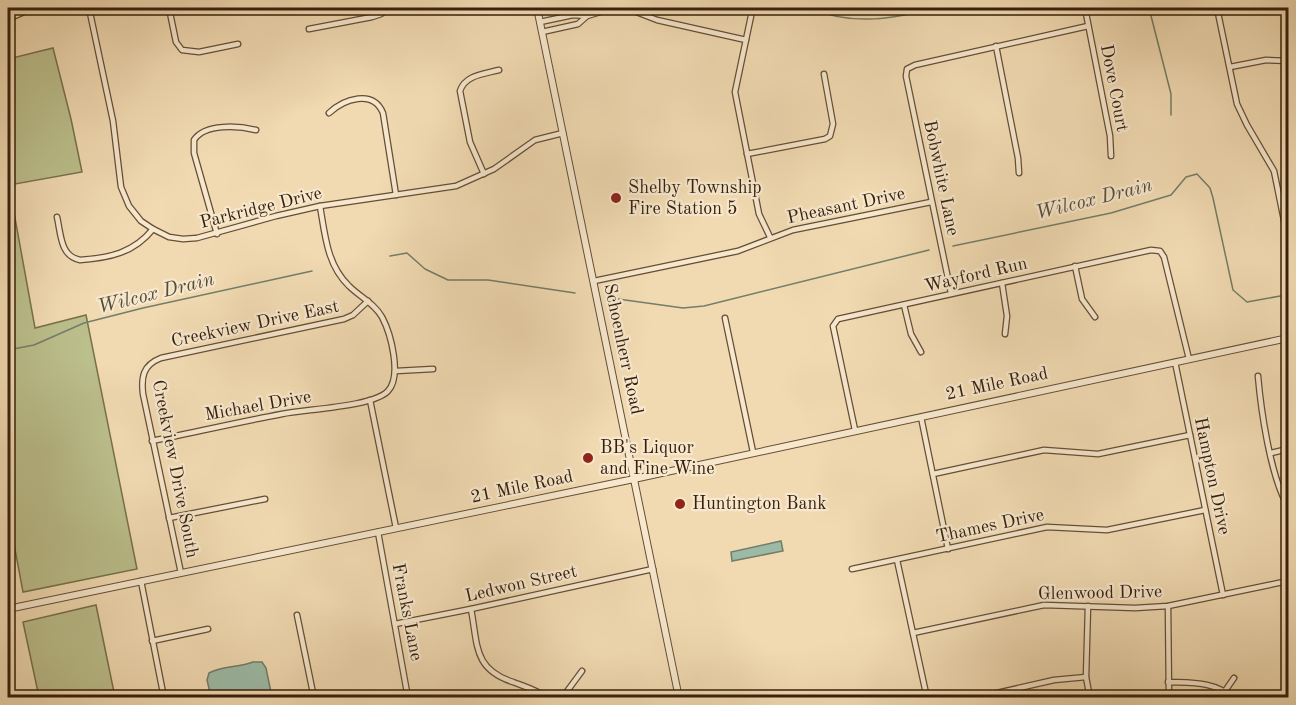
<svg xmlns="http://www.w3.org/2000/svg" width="1296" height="705" font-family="'Old Standard TT',serif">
	<rect width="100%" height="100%" fill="#f1dab2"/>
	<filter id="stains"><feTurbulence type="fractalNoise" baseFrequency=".00333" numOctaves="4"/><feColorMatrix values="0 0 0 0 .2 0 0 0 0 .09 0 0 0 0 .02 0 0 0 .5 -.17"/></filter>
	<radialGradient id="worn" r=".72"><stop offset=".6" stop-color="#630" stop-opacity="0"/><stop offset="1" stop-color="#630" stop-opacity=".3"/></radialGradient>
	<!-- green -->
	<g fill="#bbbf8c" stroke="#78704c" stroke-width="1.5">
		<path d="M53,48L71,119L82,172L9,185L35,328L86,315L137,569L23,592L8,512V59Z"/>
		<path d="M96,605L115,697H39L23,622Z"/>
	</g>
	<!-- water -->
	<g fill="#9cbba7" stroke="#737d69" stroke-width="1.5">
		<path d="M781,541L783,551L732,561L731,552Z"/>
		<path d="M253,662H262L266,668L272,697H211L207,680L209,673C223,665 238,668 253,662Z"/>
	</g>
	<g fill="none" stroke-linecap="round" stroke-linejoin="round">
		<!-- stream -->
		<g stroke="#737d69" stroke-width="1.5">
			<path d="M811,8C852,27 896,18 938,8"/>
			<path d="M1149,8L1171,94V115"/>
			<path d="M953,246L1111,213L1171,195L1186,177L1197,174L1210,188L1213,198L1233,290L1247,302L1286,295"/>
			<path d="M390,256L407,253L425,269L448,280H488L575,293"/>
			<path d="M618,299L683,308L704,306L929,250"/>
			<path d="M8,350L34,345L84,323L143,308L312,271"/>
		</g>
		<!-- minor casing -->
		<g stroke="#654e36" stroke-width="7">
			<g id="minor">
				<path d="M89,8L113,121L121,187L129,206L141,221L153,229L169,237L183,239L197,238L276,216L320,206L456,186L494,169L535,140L563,133"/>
				<path d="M169,8L176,42L182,50L199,52L238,44"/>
				<path d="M751,8V16L735,92L759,214L770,237"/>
				<path d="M1085,8L1110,136L1111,156"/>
				<path d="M1217,8L1237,104L1247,125L1274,171L1288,240"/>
				<path d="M587,16L607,10L626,8L657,20L746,40"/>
				<path d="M8,19L33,8"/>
				<path d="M540,22L573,15L587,16L578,24L542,32"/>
				<path d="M309,29L372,17L381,14L389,8"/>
				<path d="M996,46L1018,158L1019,173"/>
				<path d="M1230,67L1266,60L1288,61"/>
				<path d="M329,113C344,99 373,89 383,113L396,195"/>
				<path d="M747,154L825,139L830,136L833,124L824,74"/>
				<path d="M484,174L470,142L460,91C465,75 484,74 499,70"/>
				<path d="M57,217C61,234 60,256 80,260C109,258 134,253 153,229"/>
				<path d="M217,234L194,153V140C205,123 239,126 256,130"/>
				<path d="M1075,266L1082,299L1095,317"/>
				<path d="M594,281L738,251L793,230L931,202"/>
				<path d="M1002,283L1007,316L1005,334"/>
				<path d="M951,293L906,76L907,69L915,65L1088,26"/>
				<path d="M904,305L911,334L921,352"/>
				<path d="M725,318L753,452"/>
				<path d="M1175,362L1223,595"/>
				<path d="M396,371L433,369"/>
				<path d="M1258,376C1261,411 1270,472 1286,503"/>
				<path d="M370,400L396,528"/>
				<path d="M921,417L948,549"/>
				<path d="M855,430L833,326L838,319L1151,250L1160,251L1164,257L1189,359"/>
				<path d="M152,441C196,432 239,422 282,414C306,409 373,407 388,391C402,376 391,334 382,317C374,303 360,297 349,286C327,265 325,235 320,206"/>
				<path d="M1271,453L1288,449"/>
				<path d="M933,474L1044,450L1098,454L1190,435"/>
				<path d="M169,518L265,499"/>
				<path d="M378,532L408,698"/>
				<path d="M897,560L927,698"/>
				<path d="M852,569L1047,527L1107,530L1205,510"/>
				<path d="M181,573L143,394C141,377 143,365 161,358L344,319L353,315L368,301"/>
				<path d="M141,581L164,698"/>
				<path d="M1088,606L1086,677L1090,698"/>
				<path d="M1168,606L1169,698"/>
				<path d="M471,609C478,645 473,669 513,682C526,687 537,690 548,698"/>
				<path d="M297,615L314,698"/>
				<path d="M395,624L471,609L653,569"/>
				<path d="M913,633L1044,605L1135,608L1168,606L1288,581"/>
				<path d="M152,641L208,629"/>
				<path d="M1168,682C1191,683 1215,681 1233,698"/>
				<path d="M1225,691L1234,678"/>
				<path d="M562,698L582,671"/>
				<path d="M975,698L1054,680L1086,677"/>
			</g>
		</g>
		<!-- tertiary casing -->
		<g stroke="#654e36" stroke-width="8">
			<g id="tertiary">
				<path d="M537,8L679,698"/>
				<path d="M8,609L634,479L1288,338"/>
			</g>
		</g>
		<!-- minor -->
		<use href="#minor" stroke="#f6e7cd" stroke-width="4.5"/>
		<!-- tertiary -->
		<use href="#tertiary" stroke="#f6e7cd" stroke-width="6"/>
	</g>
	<!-- markers -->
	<g fill="#8f2418" stroke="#f6e7cd" stroke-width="2">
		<circle cx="616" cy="198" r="6"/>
		<circle cx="588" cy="458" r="6"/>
		<circle cx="680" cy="504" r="6"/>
	</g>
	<g text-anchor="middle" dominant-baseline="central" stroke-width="4.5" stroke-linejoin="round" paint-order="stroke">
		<!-- street labels -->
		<g font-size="18" fill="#36200d" stroke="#f6e7cd">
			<text transform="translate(1114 88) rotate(79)">Dove Court</text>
			<text transform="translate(941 178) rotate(78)">Bobwhite Lane</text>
			<text transform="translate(846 206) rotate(-12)">Pheasant Drive</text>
			<text transform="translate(261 208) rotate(-14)">Parkridge Drive</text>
			<text transform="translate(976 275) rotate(-13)">Wayford Run</text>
			<text transform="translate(255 324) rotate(-12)">Creekview Drive East</text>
			<text transform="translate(623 349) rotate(78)">Schoenherr Road</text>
			<text transform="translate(997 384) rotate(-12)">21 Mile Road</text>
			<text transform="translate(258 406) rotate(-10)">Michael Drive</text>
			<text transform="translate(175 469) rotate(79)">Creekview Drive South</text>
			<text transform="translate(1212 476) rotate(78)">Hampton Drive</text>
			<text transform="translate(522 487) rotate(-12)">21 Mile Road</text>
			<text transform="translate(990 526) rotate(-12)">Thames Drive</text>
			<text transform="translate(521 584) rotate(-13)">Ledwon Street</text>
			<text transform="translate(1100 593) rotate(-1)">Glenwood Drive</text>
			<text transform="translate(407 612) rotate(79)">Franks Lane</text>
		</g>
		<!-- poi labels -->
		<g font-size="18" fill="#36200d" stroke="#f6e7cd" text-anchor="start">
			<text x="628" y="188">Shelby Township<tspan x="628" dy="21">Fire Station 5</tspan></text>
			<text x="600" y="448">BB's Liquor<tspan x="600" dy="21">and Fine Wine</tspan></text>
			<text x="692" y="504">Huntington Bank</text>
		</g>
		<!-- water labels -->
		<g font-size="20" font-style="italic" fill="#554e3b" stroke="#f6e7cd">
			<text transform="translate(1094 200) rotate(-14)">Wilcox Drain</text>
			<text transform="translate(156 294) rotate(-14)">Wilcox Drain</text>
		</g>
	</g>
	<!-- margin -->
	<rect width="1296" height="705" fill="none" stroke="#f1dab2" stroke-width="30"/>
	<rect x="9" y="9" width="1278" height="687" fill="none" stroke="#36200d" stroke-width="3"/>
	<rect x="15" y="15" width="1266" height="675" fill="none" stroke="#36200d" stroke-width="1.5"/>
	<rect width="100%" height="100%" filter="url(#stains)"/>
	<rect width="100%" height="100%" fill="url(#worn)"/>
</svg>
